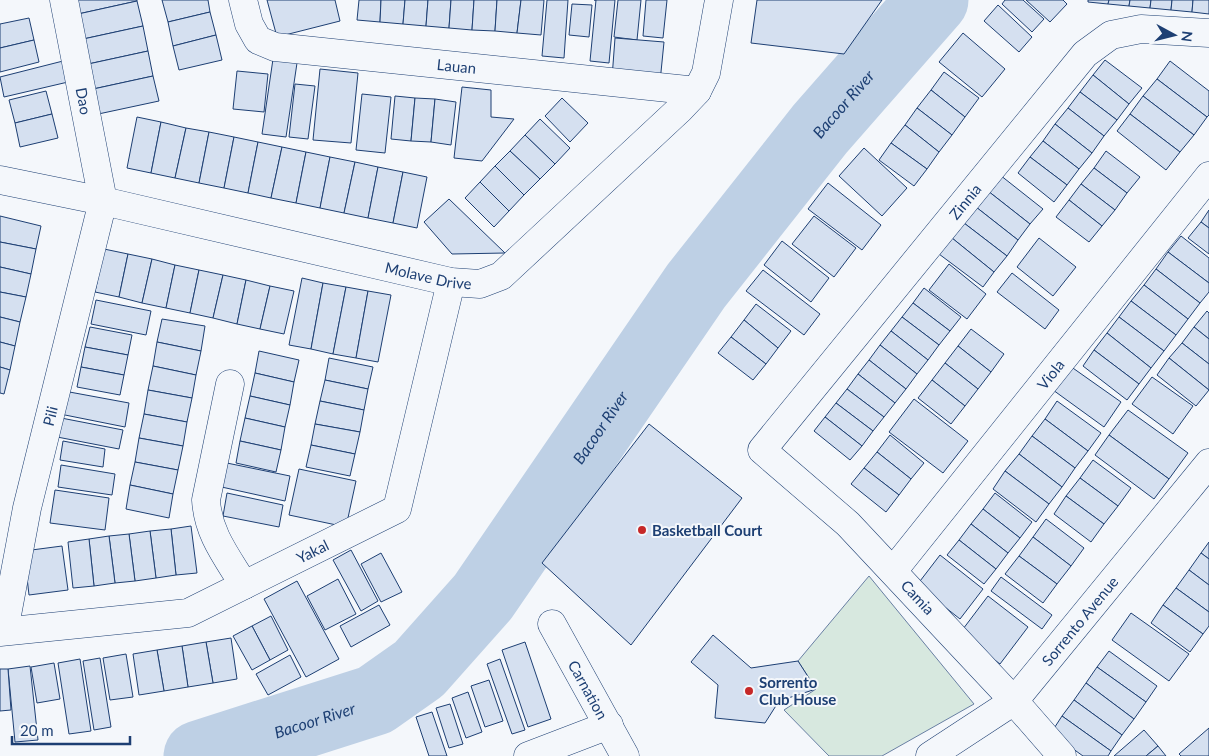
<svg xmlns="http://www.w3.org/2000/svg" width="1209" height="756" font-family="Lato,sans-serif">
	<rect width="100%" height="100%" fill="#f4f7fb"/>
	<!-- green -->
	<path fill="#d7e8df" stroke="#687fa3" d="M869,576L974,704L882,756H829L784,710L816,689L798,661Z"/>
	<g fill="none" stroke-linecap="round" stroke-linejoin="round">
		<!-- river -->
		<path stroke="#bed0e5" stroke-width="71" id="s1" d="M199,756L375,700L419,669L483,597L696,286L820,129L933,0"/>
	</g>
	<!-- building -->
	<g fill="#d5e0f0" stroke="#1d3f73">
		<path d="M65,0H137V1L69,16Z"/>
		<path d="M162,0H208L210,12L168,22Z"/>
		<path d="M267,0H335L340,21L277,37Z"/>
		<path d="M359,0H381L380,22L357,20Z"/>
		<path d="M381,0H405L403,24L380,22Z"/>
		<path d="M405,0H428L426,26L403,24Z"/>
		<path d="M428,0H451L449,28L426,26Z"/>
		<path d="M451,0H474L472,30L449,28Z"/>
		<path d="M474,0H497L495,31L472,30Z"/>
		<path d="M497,0H521L517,33L495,31Z"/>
		<path d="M521,0H544L541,35L517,33Z"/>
		<path d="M547,0H568L564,58L542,56Z"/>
		<path d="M594,0H615L609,63L590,61L596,0Z"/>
		<path d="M618,0H641L637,40L614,37Z"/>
		<path d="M646,0H667L663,38L643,36Z"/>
		<path d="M757,0H882L844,54L751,43Z"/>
		<path d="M1005,0H1023L1044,19L1032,32L1002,4Z"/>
		<path d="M1026,0H1063L1067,4L1050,22Z"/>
		<path d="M1088,0H1109L1108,4L1088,2Z"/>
		<path d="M1109,0H1130L1129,6L1108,4Z"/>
		<path d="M1130,0H1151L1150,8L1129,6Z"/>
		<path d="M1151,0H1172L1171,10L1150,8Z"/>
		<path d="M1172,0H1193L1192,12L1171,10Z"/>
		<path d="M1193,0H1209V14L1192,12Z"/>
		<path d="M137,1L143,26L74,41L69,16Z"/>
		<path d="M572,4L592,5L589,37L569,35Z"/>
		<path d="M998,5L1032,37L1019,52L984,21Z"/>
		<path d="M210,12L216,35L173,46L168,22Z"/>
		<path d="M29,18L34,40L0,48V24Z"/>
		<path d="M143,26L148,51L79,66L74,41Z"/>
		<path d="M963,33L1005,69L982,97L939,62Z"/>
		<path d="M216,35L222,60L179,70L173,46Z"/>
		<path d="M615,38L664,42L660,82L612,78Z"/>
		<path d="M34,40L39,62L0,72V48Z"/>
		<path d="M148,51L153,76L84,91L79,66Z"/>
		<path d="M273,59L297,63L286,137L262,134Z"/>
		<path d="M1105,60L1142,88L1129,104L1093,75Z"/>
		<path d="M63,61L68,82L4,97L0,77Z"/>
		<path d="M1170,61L1209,91V115L1207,117L1157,79Z"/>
		<path d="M320,69L358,73L351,143L313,140Z"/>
		<path d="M237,71L268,74L264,112L233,109Z"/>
		<path d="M944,72L979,98L965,117L931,90Z"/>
		<path d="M1093,75L1129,104L1117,120L1080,92Z"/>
		<path d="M153,76L159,101L89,116L84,91Z"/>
		<path d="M1157,79L1207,117L1194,135L1143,96Z"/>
		<path d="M295,84L315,86L308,139L289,137Z"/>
		<path d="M462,87L491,90V117L514,119L482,161L454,158Z"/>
		<path d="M931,90L965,117L952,135L917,108Z"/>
		<path d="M46,91L52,114L15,123L9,100Z"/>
		<path d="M1080,92L1117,120L1104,136L1068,108Z"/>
		<path d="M362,94L391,97L385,153L356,150Z"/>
		<path d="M395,96L415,98L411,141L391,139Z"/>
		<path d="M1143,96L1194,135L1180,152L1130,114Z"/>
		<path d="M415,98L435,99L431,142L411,141Z"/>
		<path d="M562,98L588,123L570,142L545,116Z"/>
		<path d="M435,99L456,102L451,145L431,142Z"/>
		<path d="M917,108L952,135L939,152L905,125Z"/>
		<path d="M1068,108L1104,136L1092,153L1055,124Z"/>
		<path d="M52,114L58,138L20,147L15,123Z"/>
		<path d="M1130,114L1180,152L1166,170L1117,131Z"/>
		<path d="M137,117L161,122L151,173L127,168Z"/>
		<path d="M540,119L570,148L555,164L525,135Z"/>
		<path d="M161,122L186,128L175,178L151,173Z"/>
		<path d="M1055,124L1092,153L1079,169L1043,141Z"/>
		<path d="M905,125L939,152L927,169L891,143Z"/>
		<path d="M186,128L209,132L199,183L175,178Z"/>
		<path d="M209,132L234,137L224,188L199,183Z"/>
		<path d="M525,135L555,164L540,179L510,151Z"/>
		<path d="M234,137L258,142L248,193L224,188Z"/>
		<path d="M1043,141L1079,169L1067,185L1030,157Z"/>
		<path d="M258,142L282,147L271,198L248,193Z"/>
		<path d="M891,143L927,169L914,186L879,160Z"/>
		<path d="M282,147L306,152L296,203L271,198Z"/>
		<path d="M864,148L907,188L882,216L839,176Z"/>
		<path d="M510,151L540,179L524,195L495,166Z"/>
		<path d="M1106,151L1140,177L1127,193L1094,168Z"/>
		<path d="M306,152L330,157L320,208L296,203Z"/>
		<path d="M330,157L355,162L344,213L320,208Z"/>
		<path d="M1030,157L1067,185L1054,202L1018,173Z"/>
		<path d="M355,162L378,167L368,218L344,213Z"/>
		<path d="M495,166L524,195L509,211L480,182Z"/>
		<path d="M378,167L403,172L393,223L368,218Z"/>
		<path d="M1094,168L1127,193L1115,210L1081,184Z"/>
		<path d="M403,172L427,177L417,228L393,223Z"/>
		<path d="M1000,175L1043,209L1030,224L988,191Z"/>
		<path d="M480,182L509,211L494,227L465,198Z"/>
		<path d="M828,183L881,225L862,250L808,209Z"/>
		<path d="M1081,184L1115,210L1102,226L1069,200Z"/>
		<path d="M988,191L1030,224L1018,240L976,207Z"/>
		<path d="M449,199L505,253L452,254L424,222Z"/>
		<path d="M1069,200L1102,226L1089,242L1056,217Z"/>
		<path d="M976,207L1018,240L1007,256L964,223Z"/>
		<path d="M1209,210V228L1201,222Z"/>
		<path d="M0,216L41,226L36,249L0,242Z"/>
		<path d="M814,216L856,248L834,277L792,244Z"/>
		<path d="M1201,222L1209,228V254L1188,238Z"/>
		<path d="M964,223L1007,256L994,272L952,238Z"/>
		<path d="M1181,236L1209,258V283L1168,252Z"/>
		<path d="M952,238L994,272L983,287L939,254Z"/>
		<path d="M1039,238L1076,267L1053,296L1017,267Z"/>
		<path d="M782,241L829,278L811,302L764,265Z"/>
		<path d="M0,242L36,249L31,274L0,267Z"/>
		<path d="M104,249L128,254L119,297L95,292Z"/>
		<path d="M1168,252L1209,283V292L1200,303L1156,269Z"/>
		<path d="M128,254L152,259L142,303L119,297Z"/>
		<path d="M152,259L175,265L166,308L142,303Z"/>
		<path d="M949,264L986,294L967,319L929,290Z"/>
		<path d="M175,265L199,270L190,313L166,308Z"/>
		<path d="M0,267L31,274L26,297L0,292Z"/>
		<path d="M1156,269L1200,303L1188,319L1144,285Z"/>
		<path d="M199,270L223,275L213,318L190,313Z"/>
		<path d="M763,270L820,314L804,335L746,291Z"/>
		<path d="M1012,273L1059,310L1045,329L997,292Z"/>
		<path d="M223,275L246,280L237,324L213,318Z"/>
		<path d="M302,278L323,283L311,349L289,345Z"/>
		<path d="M246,280L270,286L260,329L237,324Z"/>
		<path d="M323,283L346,287L333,354L311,349Z"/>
		<path d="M1144,285L1188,319L1176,335L1131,301Z"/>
		<path d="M270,286L294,291L284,334L260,329Z"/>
		<path d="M346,287L368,291L356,358L333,354Z"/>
		<path d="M924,288L961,317L950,331L913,303Z"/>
		<path d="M368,291L391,295L378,362L356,358Z"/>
		<path d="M0,292L26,297L20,322L0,317Z"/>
		<path d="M96,300L151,311L146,335L91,324Z"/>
		<path d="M1131,301L1176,335L1164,351L1119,317Z"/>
		<path d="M913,303L950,331L939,345L902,317Z"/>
		<path d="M756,304L791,331L778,348L744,320Z"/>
		<path d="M1207,311L1209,313V339L1194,327Z"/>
		<path d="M0,317L20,322L15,346L0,342Z"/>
		<path d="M902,317L939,345L928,360L891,331Z"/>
		<path d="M1119,317L1164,351L1151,368L1107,333Z"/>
		<path d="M162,319L205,326L201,351L157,342Z"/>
		<path d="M744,320L778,348L766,364L731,337Z"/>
		<path d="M90,327L132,335L128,355L85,347Z"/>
		<path d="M1194,327L1209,339V364L1182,343Z"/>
		<path d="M971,329L1004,354L991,372L958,346Z"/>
		<path d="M891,331L928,360L917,374L880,345Z"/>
		<path d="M1107,333L1151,368L1139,384L1094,350Z"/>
		<path d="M731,337L766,364L753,380L718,353Z"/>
		<path d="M0,342L15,346L10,370L0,367Z"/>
		<path d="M157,342L201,351L196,375L153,366Z"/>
		<path d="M1182,343L1209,364V390L1169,358Z"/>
		<path d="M880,345L917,374L906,389L869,360Z"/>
		<path d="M958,346L991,372L978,389L945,363Z"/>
		<path d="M85,347L128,355L124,375L81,367Z"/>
		<path d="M1094,350L1139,384L1127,400L1083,366Z"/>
		<path d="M259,351L299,360L294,382L255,373Z"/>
		<path d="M329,358L373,367L368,389L325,380Z"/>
		<path d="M1169,358L1209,390L1196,406L1157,375Z"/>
		<path d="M869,360L906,389L895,403L858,374Z"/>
		<path d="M945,363L978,389L965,406L932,380Z"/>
		<path d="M153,366L196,375L192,398L148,390Z"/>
		<path d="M1070,366L1121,402L1104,427L1053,390Z"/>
		<path d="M0,367L10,370L4,394L0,393Z"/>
		<path d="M81,367L124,375L120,395L77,387Z"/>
		<path d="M255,373L294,382L290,405L250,396Z"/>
		<path d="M858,374L895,403L884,417L847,389Z"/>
		<path d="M1152,377L1193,406L1173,434L1132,404Z"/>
		<path d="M325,380L368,389L364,410L320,401Z"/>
		<path d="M932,380L965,406L951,424L918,398Z"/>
		<path d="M847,389L884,417L873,431L836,403Z"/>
		<path d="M148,390L192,398L187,422L144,414Z"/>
		<path d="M64,391L129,403L125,427L60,414Z"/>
		<path d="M250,396L290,405L285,427L245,418Z"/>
		<path d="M914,399L968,441L943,473L889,432Z"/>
		<path d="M320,401L364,410L360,432L315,424Z"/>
		<path d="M1057,401L1101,433L1088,451L1045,419Z"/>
		<path d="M836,403L873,431L862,446L825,417Z"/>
		<path d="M1128,410L1188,453L1169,479L1109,435Z"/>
		<path d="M144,414L187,422L183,446L139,438Z"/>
		<path d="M56,417L123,430L119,449L52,436Z"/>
		<path d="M825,417L862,446L850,460L814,431Z"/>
		<path d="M245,418L285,427L281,450L240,441Z"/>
		<path d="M1045,419L1088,451L1075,468L1032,436Z"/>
		<path d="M315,424L360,432L355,454L311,445Z"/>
		<path d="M649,424L742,498L631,645L542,563Z"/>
		<path d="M890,435L924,463L911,479L877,452Z"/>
		<path d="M1109,435L1169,479L1154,499L1095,455Z"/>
		<path d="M1032,436L1075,468L1062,487L1019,454Z"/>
		<path d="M139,438L183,446L178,470L135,462Z"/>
		<path d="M63,441L105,449L103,467L60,460Z"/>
		<path d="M240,441L281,450L276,472L236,463Z"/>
		<path d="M311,445L355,454L350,476L306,467Z"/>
		<path d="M877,452L911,479L899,495L864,468Z"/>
		<path d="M1019,454L1062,487L1049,504L1005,471Z"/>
		<path d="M1093,460L1131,488L1118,506L1080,478Z"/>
		<path d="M135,462L178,470L173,494L130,485Z"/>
		<path d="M222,462L290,476L285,501L217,486Z"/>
		<path d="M61,465L115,474L112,495L58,487Z"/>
		<path d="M864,468L899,495L886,512L851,484Z"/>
		<path d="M299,469L356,481L346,527L289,515Z"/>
		<path d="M1005,471L1049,504L1036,522L993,489Z"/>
		<path d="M1080,478L1118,506L1104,524L1066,496Z"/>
		<path d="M130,485L173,494L169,518L126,509Z"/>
		<path d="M55,490L109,498L105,530L50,523Z"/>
		<path d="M227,493L283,505L279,527L223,516Z"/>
		<path d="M995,493L1032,522L1020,538L983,509Z"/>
		<path d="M1066,496L1104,524L1091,542L1054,514Z"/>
		<path d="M983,509L1020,538L1008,553L971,524Z"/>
		<path d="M1046,519L1084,548L1071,566L1033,537Z"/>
		<path d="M971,524L1008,553L996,569L959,540Z"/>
		<path d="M191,526L197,573L176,575L171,529Z"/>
		<path d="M171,529L176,575L156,578L150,531Z"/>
		<path d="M150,531L156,578L135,581L129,534Z"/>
		<path d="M129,534L135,581L115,583L109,536Z"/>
		<path d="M109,536L115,583L94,586L89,539Z"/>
		<path d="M1033,537L1071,566L1057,584L1019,556Z"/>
		<path d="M89,539L94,586L73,588L68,542Z"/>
		<path d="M959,540L996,569L984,584L947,555Z"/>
		<path d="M1209,542V559L1201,553Z"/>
		<path d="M62,546L68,590L29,595L24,551Z"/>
		<path d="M351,550L378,601L361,611L333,560Z"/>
		<path d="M381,553L402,592L381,602L361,564Z"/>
		<path d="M1201,553L1209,559V585L1189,570Z"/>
		<path d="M940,555L983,589L960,619L917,585Z"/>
		<path d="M1019,556L1057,584L1043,603L1005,574Z"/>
		<path d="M1189,570L1209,585V612L1176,588Z"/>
		<path d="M1001,577L1052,615L1042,629L991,591Z"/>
		<path d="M338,579L356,614L325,630L307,596Z"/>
		<path d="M297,581L339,659L306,677L264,599Z"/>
		<path d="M1176,588L1209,612V626L1203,634L1163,605Z"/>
		<path d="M988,596L1028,627L1000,664L960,633Z"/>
		<path d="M379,605L390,625L351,647L340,626Z"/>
		<path d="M1163,605L1203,634L1190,652L1151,623Z"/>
		<path d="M1131,613L1189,654L1169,681L1112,640Z"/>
		<path d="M271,616L288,650L270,660L252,626Z"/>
		<path d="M252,626L270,660L252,670L233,636Z"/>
		<path d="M713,635L751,668L798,661L816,689L779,701L765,723L715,718L718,685L691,662Z"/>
		<path d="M231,638L237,679L213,683L206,642Z"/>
		<path d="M206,642L213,683L188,687L182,646Z"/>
		<path d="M525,642L551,719L528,727L502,650Z"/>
		<path d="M182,646L188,687L164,691L157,650Z"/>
		<path d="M157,650L164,691L139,695L133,654Z"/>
		<path d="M1109,651L1157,686L1146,702L1097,667Z"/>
		<path d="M126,654L133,697L110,700L103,658Z"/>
		<path d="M290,655L301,677L268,695L256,674Z"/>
		<path d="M100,658L111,727L94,730L83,661Z"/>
		<path d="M80,659L91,731L69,734L58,663Z"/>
		<path d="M500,659L525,730L512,734L487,664Z"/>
		<path d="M54,663L60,699L37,703L31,667Z"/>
		<path d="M30,666L38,740L15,742L8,669Z"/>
		<path d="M1097,667L1146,702L1134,719L1086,683Z"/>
		<path d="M0,669H8L11,710L0,711Z"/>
		<path d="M489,680L503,721L485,727L471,686Z"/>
		<path d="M1086,683L1134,719L1122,735L1074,700Z"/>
		<path d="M468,692L482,732L466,738L452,698Z"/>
		<path d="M1074,700L1122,735L1111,751L1062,716Z"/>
		<path d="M450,704L463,744L449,748L436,708Z"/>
		<path d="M432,712L447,756H429L416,717Z"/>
		<path d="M1062,716L1111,751L1108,756H1083L1051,733Z"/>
		<path d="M1209,728V756H1181L1179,754Z"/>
		<path d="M1144,730L1158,746L1146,756H1114Z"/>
		<path d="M1158,746L1166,756H1146Z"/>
	</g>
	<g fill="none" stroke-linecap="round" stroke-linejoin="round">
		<!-- minor casing -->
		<g stroke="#1d3f73" stroke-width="29">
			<g id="minor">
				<path id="s2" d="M243,0L249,24L258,40L275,47L697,91"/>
				<path id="s3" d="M0,180L103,201L451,282L480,284L501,276L679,110L697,91L706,73L719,0"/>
				<path d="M230,384L206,500C208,534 227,557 244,585"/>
				<path id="s4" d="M893,571L1209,176"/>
				<path id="s5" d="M552,624L625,756"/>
				<path id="s6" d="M4,631L27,508L103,201L64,0"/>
				<path id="s7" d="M0,632L188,613L397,509L451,282"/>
				<path d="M528,756L609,725"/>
				<path id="s8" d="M930,756L1014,701L1209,463"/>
				<path id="s9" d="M1062,756L1014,701L848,524L762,450L1085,54L1111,35L1141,29L1209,33"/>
			</g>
		</g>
		<!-- minor -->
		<use href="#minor" stroke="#f4f7fb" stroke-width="28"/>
	</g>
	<!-- markers -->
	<g fill="#c62828" stroke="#f4f7fb" stroke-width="2">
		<circle cx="642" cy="530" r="5"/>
		<circle cx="749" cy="691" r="5"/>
	</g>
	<g text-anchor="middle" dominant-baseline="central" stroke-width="4" stroke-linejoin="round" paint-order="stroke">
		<!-- street labels -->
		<g font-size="15" fill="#1d3f73" stroke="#f4f7fb">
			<text stroke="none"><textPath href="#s2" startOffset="244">Lauan</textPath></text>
			<text transform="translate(84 101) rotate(79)">Dao</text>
			<text stroke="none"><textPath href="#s9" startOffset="750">Zinnia</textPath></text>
			<text stroke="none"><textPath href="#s3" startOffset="439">Molave Drive</textPath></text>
			<text stroke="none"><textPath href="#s4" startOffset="252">Viola</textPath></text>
			<text stroke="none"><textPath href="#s6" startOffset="220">Pili</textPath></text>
			<text stroke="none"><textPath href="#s7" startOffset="328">Yakal</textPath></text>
			<text transform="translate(918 597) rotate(47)">Camia</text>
			<text stroke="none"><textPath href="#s8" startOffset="204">Sorrento Avenue</textPath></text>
			<text stroke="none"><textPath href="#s5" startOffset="75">Carnation</textPath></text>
		</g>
		<!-- poi labels -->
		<g font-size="15" font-weight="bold" fill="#1d3f73" stroke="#f4f7fb" text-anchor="start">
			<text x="652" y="530">Basketball Court</text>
			<text x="759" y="682">Sorrento<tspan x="759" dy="17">Club House</tspan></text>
		</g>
		<!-- water labels -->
		<g font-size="16" font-style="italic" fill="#1d3f73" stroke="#f4f7fb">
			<text stroke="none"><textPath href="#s1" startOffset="946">Bacoor River</textPath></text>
			<text stroke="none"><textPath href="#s1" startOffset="541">Bacoor River</textPath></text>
			<text stroke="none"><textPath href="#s1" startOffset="121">Bacoor River</textPath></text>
		</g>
	</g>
	<!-- north arrow -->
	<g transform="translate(1174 35) rotate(97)" stroke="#f4f7fb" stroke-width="4" paint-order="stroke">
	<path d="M0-4L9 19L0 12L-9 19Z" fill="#1d3f73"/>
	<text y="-8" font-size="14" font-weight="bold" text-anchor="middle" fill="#1d3f73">N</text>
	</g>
	<!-- scale -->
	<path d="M12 736v8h118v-8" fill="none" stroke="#1d3f73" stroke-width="2.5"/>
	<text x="20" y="736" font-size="15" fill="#1d3f73" stroke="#f4f7fb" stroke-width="4" paint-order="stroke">20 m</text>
</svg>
